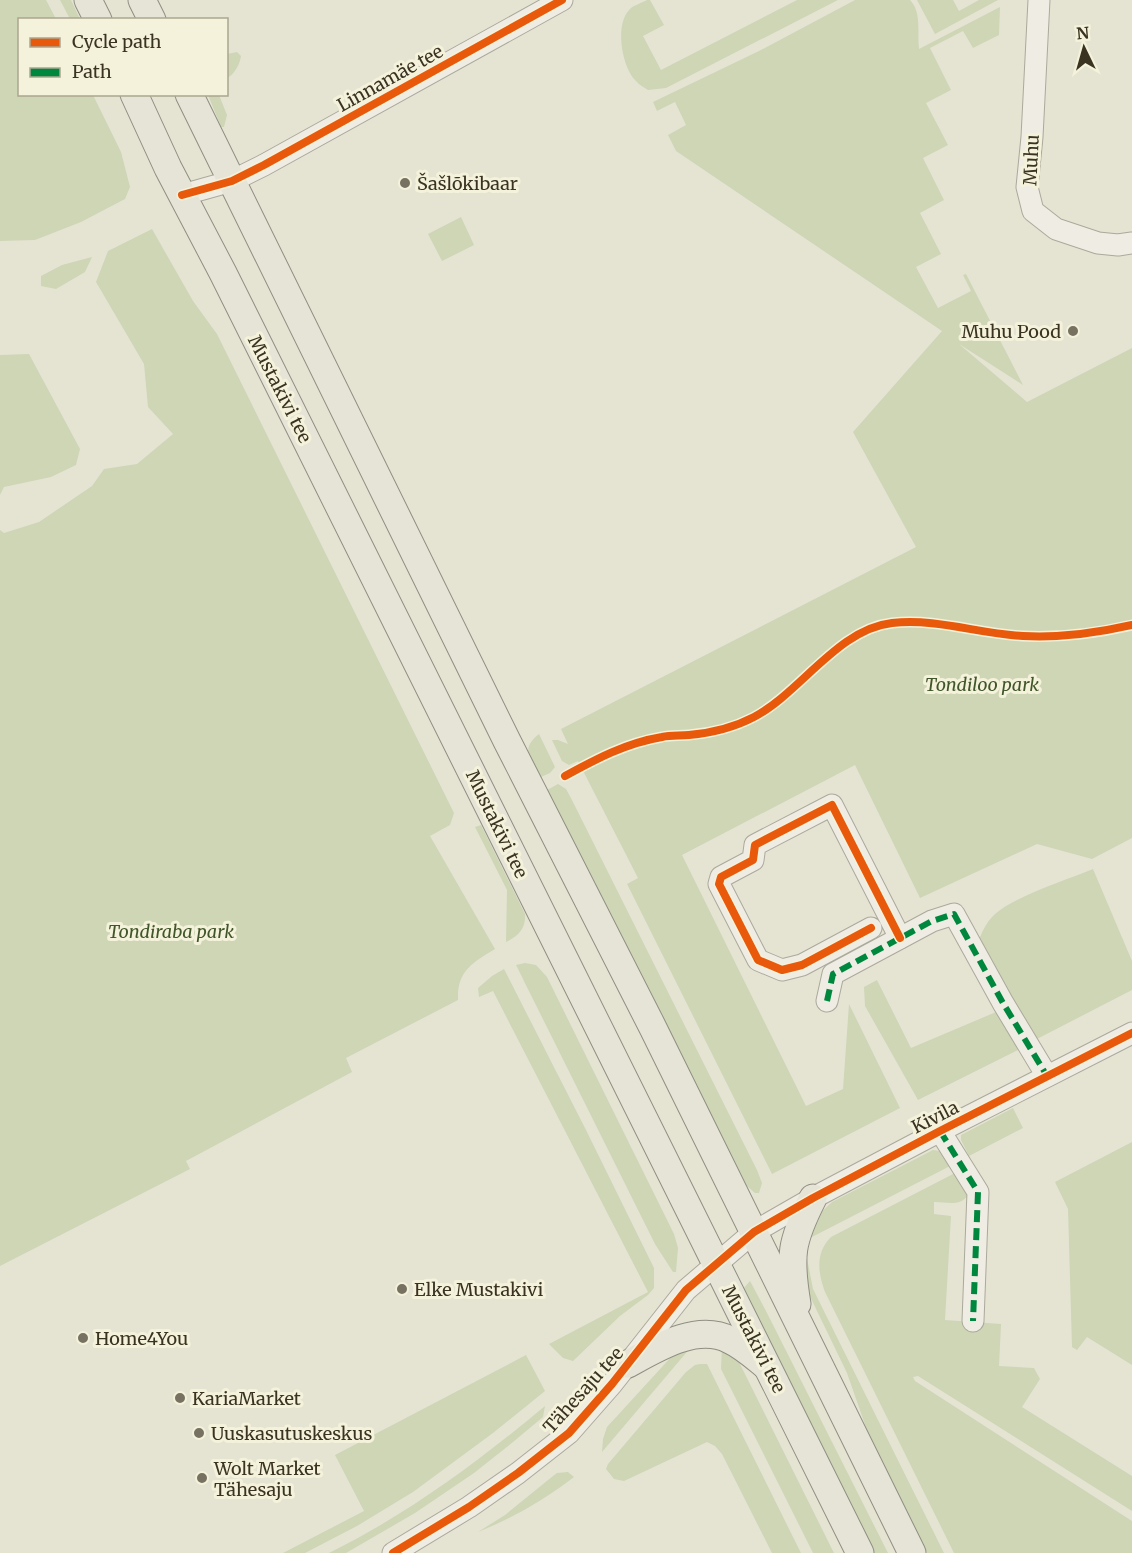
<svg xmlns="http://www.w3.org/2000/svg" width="1132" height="1553" font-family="Merriweather,serif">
	<rect width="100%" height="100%" fill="#e5e4d3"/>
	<!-- green -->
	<g fill="#ced6b6">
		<path d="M0,0H46L56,19L20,20V94L93,95L121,152L130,187L125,199L81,222L35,240L0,241Z"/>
		<path d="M60,0H71L80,19H70Z"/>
		<path d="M647,0H650L664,25L643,36L661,70L797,0H838L666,88L648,90C644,87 639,85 636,81C622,68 614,24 630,9C634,5 642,3 647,0Z"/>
		<path d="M855,0H910C922,12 917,33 919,49L1000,7L999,35L973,48L963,31L930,48L951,90L926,103L948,145L923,158L944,200L920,213L941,254L916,267L938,308L971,291L963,275L966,274L1023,385L959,344L1027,402L1132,348V838L1092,859L1037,844L920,898L855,765L682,855L806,1106L843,1089L849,1004L900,1108L772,1174L627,884L638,878L578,761L569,765L562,761L552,740H558L568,744L561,729L916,547L853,432L942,331L676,151L668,135L686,125L675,102L657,111L653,102L759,51Z"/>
		<path d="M917,0H953L959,11L979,0H998L935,34Z"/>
		<path d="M237,52L241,56C240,64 234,75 227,78V54Z"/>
		<path d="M208,95H219L227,115L224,127H221Z"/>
		<path d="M461,217L474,245L442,261L428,234Z"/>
		<path d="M152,229L193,301L217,334L454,813L450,825L430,836L495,949C472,963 457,971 458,1000L346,1058L352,1072L186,1161L190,1169L0,1266V530L4,533L39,522L92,486L104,469L137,464L173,434L148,407L144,364L96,282L108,251Z"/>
		<path d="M92,257L85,272L56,289L41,286V276L62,265Z"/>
		<path d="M29,354L80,449L76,465L51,477L4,487L0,495V355Z"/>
		<path d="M539,734L555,767L550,773L541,777C531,759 519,750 539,734Z"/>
		<path d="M558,784L566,789L572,800L757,1170L762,1183L759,1193H755L739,1179L547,790Z"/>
		<path d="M481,825L525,914C526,928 519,936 506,942L507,890L475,827Z"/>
		<path d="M1093,869L1132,961V990L1035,1040L975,951C980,937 984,924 995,914C1016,896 1066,880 1093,869Z"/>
		<path d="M525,963L536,965L547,977L674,1234L678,1248L676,1272H673L655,1244L516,965Z"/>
		<path d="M504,969L585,1128L654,1268V1288L648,1295L620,1316L573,1361L563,1358L549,1344L648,1292L493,991L479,997L478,988L492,976Z"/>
		<path d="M877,980L911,1048L996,1012L1020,1049L918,1100L865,1006L864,987Z"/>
		<path d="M1013,1108L1023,1128L969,1156L961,1140V1135Z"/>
		<path d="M1132,1142V1365L1087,1337L1077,1350L1072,1347L1068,1209L1055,1182Z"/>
		<path d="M933,1150L947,1152L954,1164L810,1238L814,1219L832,1202Z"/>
		<path d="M955,1173L968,1195C960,1207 947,1202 934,1202V1214L951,1216L945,1320L1001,1324L999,1366L1034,1368L1040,1379L1022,1407L1132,1476V1511L918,1376L913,1377L915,1381L1132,1521V1553H954L825,1292C818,1273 815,1253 831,1237Z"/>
		<path d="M806,1253L813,1289L944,1553H927L870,1439L847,1373L805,1286Z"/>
		<path d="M750,1281L766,1311L888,1553H874L743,1289Z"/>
		<path d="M691,1347L602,1452L603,1439L607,1427L673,1355Z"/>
		<path d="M722,1347L737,1358L834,1553H813L721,1369Z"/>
		<path d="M526,1355L545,1391L493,1433L413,1492L357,1526L305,1553H283L364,1511L335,1455Z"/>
		<path d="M700,1364H707L710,1370L801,1553H772L722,1454L715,1446L707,1442L624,1481L614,1479L606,1469L608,1464L686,1372L695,1365Z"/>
		<path d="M545,1406L543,1417L513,1442L474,1473L415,1513L346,1553H329C408,1514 478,1462 545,1406Z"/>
		<path d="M568,1472L574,1477C544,1500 513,1518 478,1532L505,1515L553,1476L557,1473Z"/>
	</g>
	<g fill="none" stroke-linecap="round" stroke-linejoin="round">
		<!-- minor casing -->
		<g stroke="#aba99b" stroke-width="23">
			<g id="minor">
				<path d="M1039,0L1032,137L1027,187L1033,211L1056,229L1098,243L1118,245L1132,243"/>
				<path d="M182,195L232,181L264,165L562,0"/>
				<path d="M871,928L802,965L782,970L758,960L719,884L721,877L753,860L755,845L832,805L900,938"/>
				<path d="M827,1001L833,974L932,921L954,914L1003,1003L1047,1076"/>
				<path d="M940,1131L978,1192L973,1321"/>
				<path d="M393,1553L469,1507L518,1473L569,1433L612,1384L686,1290L754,1232L813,1198L940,1131L1132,1033"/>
			</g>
		</g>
		<!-- major casing -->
		<g stroke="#908e82" stroke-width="29">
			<g id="major">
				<path d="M88,0L98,20"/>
				<path d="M142,0L152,20"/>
				<path d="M134,94L168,168L223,273L860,1553"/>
				<path d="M189,94L507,741L653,1028L912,1553"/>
				<path d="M797,1304C789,1256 791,1241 813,1198"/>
				<path d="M628,1364C657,1348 697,1323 730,1340C743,1346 754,1356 765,1365"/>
			</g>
		</g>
		<!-- minor -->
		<use href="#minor" stroke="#eeece3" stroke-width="21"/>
		<!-- major -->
		<use href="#major" stroke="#e6e4d6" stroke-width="27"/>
		<!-- quiet -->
		<g stroke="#00873e" stroke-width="6" stroke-dasharray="12 6" stroke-linecap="butt">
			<path d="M827,1001L833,974L932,921L954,914L1003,1003L1047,1076"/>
			<path d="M940,1131L978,1192L973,1321"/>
		</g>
		<!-- cycleway casing -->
		<g stroke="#f4f2da" stroke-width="11">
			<g id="cycleway">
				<path d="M182,195L232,181L264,165L562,0"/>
				<path d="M565,776C596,759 626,743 662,737C671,735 680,736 689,735C711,733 735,727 754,717C801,692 838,629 892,623C937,618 979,634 1023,636C1059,638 1097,633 1132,625"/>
				<path d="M871,928L802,965L782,970L758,960L719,884L721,877L753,860L755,845L832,805L900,938"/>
				<path d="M393,1553L469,1507L518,1473L569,1433L612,1384L686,1290L754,1232L813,1198L940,1131L1132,1033"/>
			</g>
		</g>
		<!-- cycleway -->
		<use href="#cycleway" stroke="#e8590c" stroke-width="8"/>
	</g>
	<!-- markers -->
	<g fill="#767160" stroke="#f4f2da" stroke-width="2">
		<circle cx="405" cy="183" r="6"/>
		<circle cx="1073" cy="331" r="6"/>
		<circle cx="402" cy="1289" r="6"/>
		<circle cx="83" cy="1338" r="6"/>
		<circle cx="180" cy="1398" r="6"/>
		<circle cx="199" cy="1433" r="6"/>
		<circle cx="202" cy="1478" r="6"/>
	</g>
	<g text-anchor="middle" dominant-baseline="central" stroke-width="6" stroke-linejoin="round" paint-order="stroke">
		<!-- street labels -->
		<g font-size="18" fill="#3a3322" stroke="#f4f2da">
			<text transform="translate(390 78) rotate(-29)">Linnamäe tee</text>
			<text transform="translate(1031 160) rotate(-87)">Muhu</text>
			<text transform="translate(280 389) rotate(63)">Mustakivi tee</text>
			<text transform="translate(497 824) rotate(64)">Mustakivi tee</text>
			<text transform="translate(935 1117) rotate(-27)">Kivila</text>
			<text transform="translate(754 1339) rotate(63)">Mustakivi tee</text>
			<text transform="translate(583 1390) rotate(-48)">Tähesaju tee</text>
		</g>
		<!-- poi labels -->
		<g font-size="18" fill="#3a3322" stroke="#f4f2da" text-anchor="start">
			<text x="417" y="183">Šašlõkibaar</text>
			<text x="1061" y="331" text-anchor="end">Muhu Pood</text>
			<text x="414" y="1289">Elke Mustakivi</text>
			<text x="95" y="1338">Home4You</text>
			<text x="192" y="1398">KariaMarket</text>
			<text x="211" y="1433">Uuskasutuskeskus</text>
			<text x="214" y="1468">Wolt Market<tspan x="214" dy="21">Tähesaju</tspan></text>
		</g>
		<!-- park labels -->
		<g font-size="18" font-style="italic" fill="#41562a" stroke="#f4f2da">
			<text x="982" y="684">Tondiloo park</text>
			<text x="171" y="931">Tondiraba park</text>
		</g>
	</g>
	<!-- legend -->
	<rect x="18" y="18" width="210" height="78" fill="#f4f2da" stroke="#aaa690" stroke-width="1.5"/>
	<rect x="30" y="38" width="30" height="9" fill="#e8590c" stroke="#aaa690" stroke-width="1.5"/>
	<text x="72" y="48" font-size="18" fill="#3a3322">Cycle path</text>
	<rect x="30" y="68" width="30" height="9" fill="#00873e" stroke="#aaa690" stroke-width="1.5"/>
	<text x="72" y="78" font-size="18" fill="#3a3322">Path</text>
	<!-- north arrow -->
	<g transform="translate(1084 48) rotate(355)" stroke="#f4f2da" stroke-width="4.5" paint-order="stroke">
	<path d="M0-4.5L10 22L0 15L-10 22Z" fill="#3a3322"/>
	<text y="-9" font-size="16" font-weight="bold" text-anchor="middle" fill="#3a3322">N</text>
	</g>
</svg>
